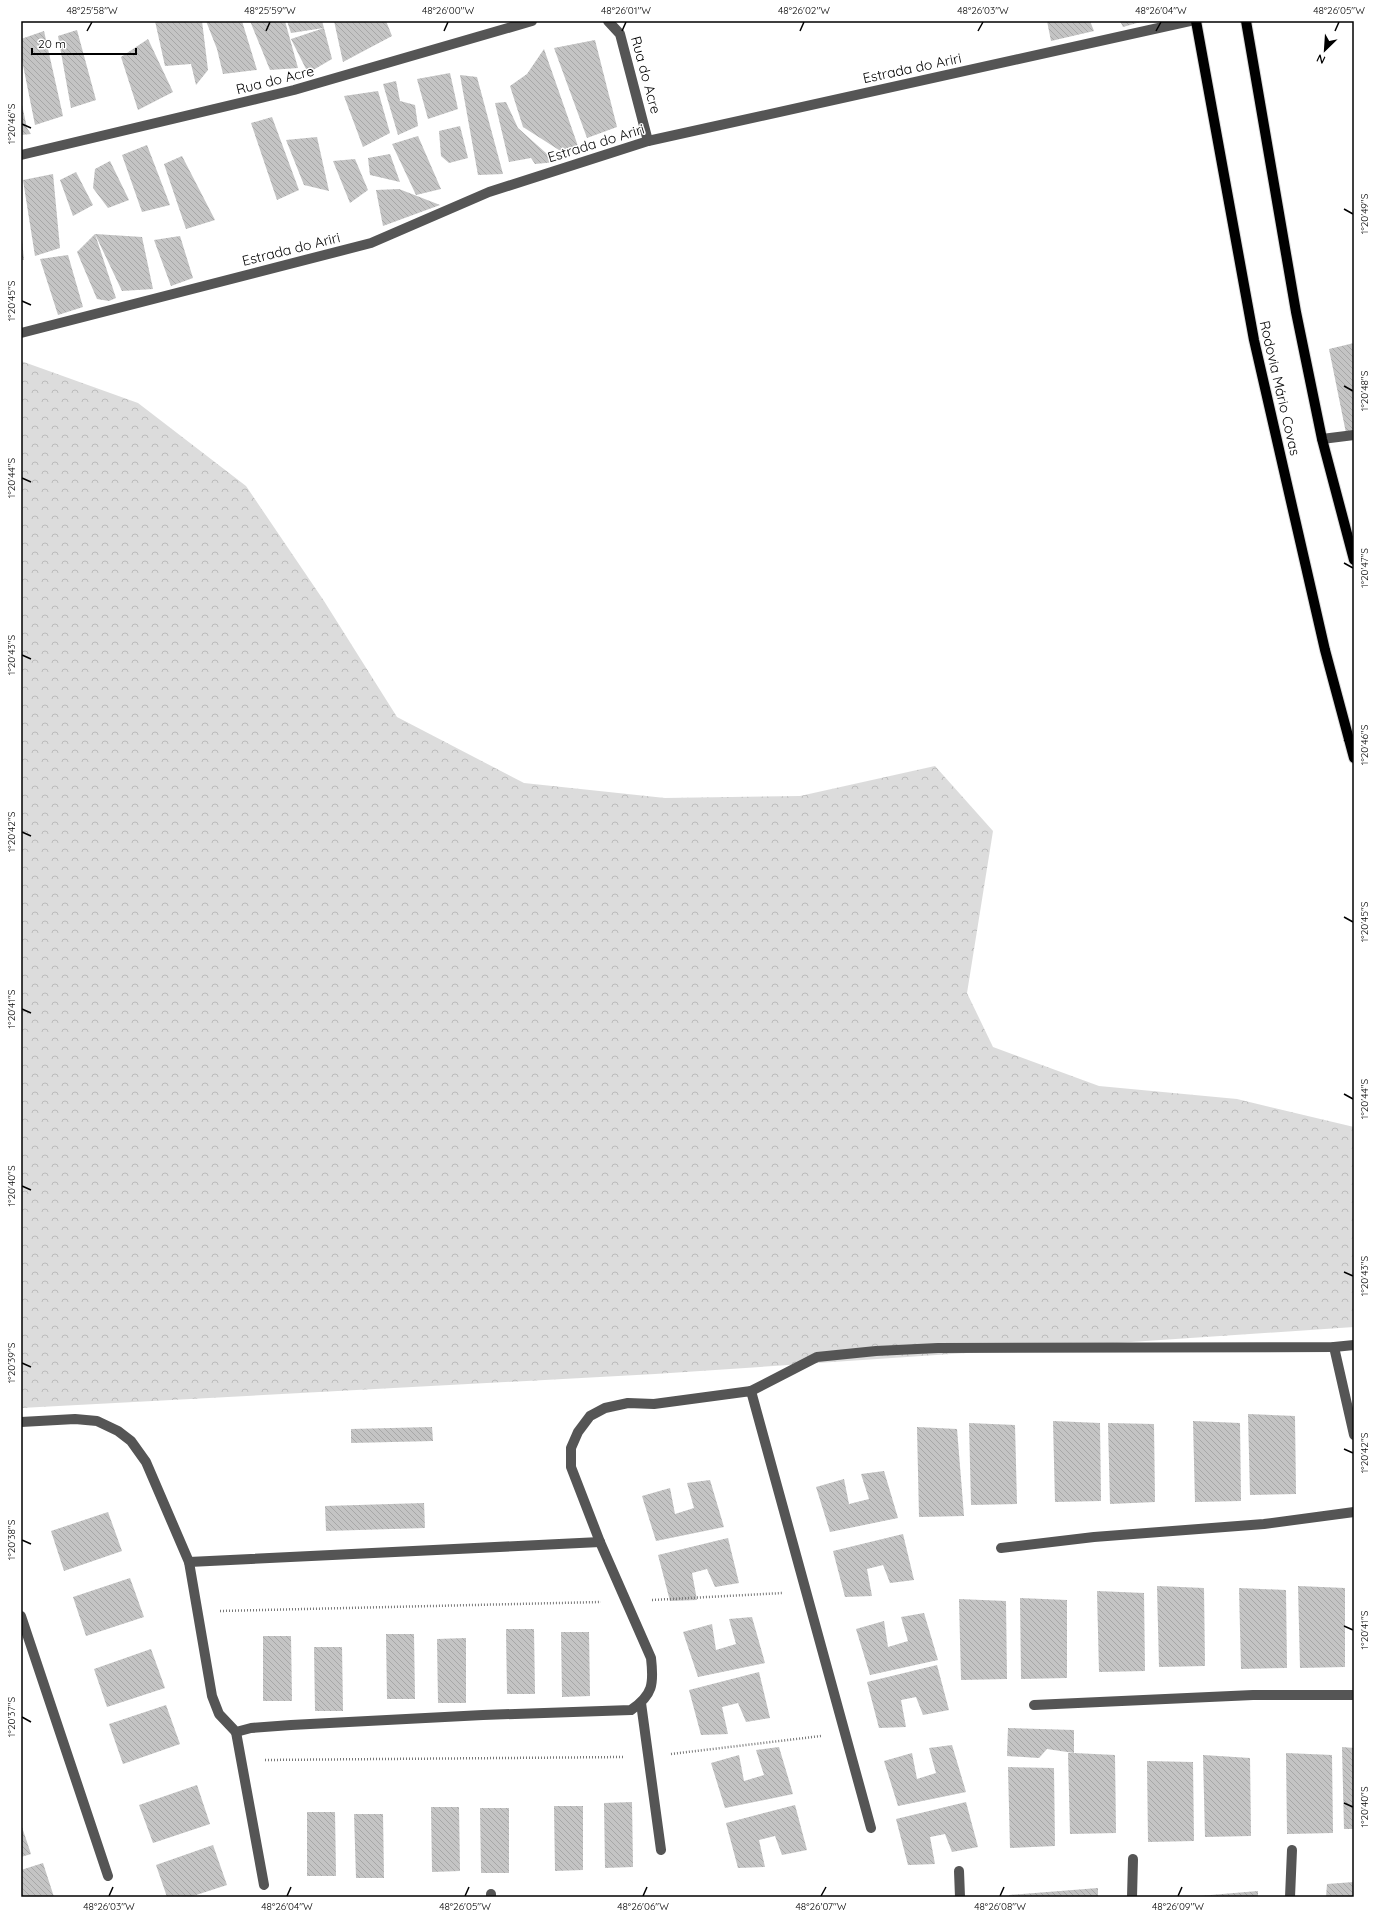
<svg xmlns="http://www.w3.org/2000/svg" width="1375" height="1918" font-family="Quicksand,sans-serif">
	<defs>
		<pattern id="forest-crowns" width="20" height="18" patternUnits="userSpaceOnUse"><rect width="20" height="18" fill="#dcdcdc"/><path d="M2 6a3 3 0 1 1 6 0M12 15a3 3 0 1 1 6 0" fill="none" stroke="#bbb"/></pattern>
		<pattern id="building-back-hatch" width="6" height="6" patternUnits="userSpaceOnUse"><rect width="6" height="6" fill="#c4c4c4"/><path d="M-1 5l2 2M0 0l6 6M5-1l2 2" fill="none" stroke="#a7a7a7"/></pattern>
	</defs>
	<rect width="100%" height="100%" fill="#fff"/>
	<!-- forest -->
	<path fill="url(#forest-crowns)" d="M21,361L138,403L246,486L324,601L397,717L524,783L665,798L800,796L935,766L993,831L967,993L993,1047L1099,1086L1237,1099L1354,1127V1327L655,1374L21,1408Z"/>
	<!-- building -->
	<g fill="url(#building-back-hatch)">
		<path d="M155,21H202L208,70L196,85L191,64L165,66Z"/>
		<path d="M206,21H242L257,70L223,74L217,49Z"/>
		<path d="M250,21H285L298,68L270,70Z"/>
		<path d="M287,21H322L324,28L291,33Z"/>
		<path d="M334,21H386L392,36L343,62Z"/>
		<path d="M1047,21H1090L1094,31L1051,41Z"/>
		<path d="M1120,21H1144L1123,27Z"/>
		<path d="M324,28L332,59L308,73L291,39Z"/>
		<path d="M77,30L96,100L71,108L58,36Z"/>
		<path d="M44,31L63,116L35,125L21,55V39Z"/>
		<path d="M148,39L173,92L138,110L121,57Z"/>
		<path d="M595,40L617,127L587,138L554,48Z"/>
		<path d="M544,49L579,149L559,150L523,127L510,86L527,74Z"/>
		<path d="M450,73L458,109L428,119L417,79Z"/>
		<path d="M460,75L477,77L503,174L478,175Z"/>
		<path d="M396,81L400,101L415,105L418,126L398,135L383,84Z"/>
		<path d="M378,91L390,133L363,147L344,96Z"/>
		<path d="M21,100L27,128L31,134L21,135Z"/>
		<path d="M506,102L518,128L556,162L535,164L531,158L509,162L495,103Z"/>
		<path d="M272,117L299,190L277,200L251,123Z"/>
		<path d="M460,126L468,158L449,163L441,156L439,131Z"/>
		<path d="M418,136L441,189L416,195L392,144Z"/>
		<path d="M317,137L329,191L304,185L286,140Z"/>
		<path d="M147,145L170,205L142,212L122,155Z"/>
		<path d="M390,154L400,182L370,175L368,158Z"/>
		<path d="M182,156L215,220L186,229L164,164Z"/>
		<path d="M355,159L368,190L350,203L333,161Z"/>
		<path d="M110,161L129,200L108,208L93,188L95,169Z"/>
		<path d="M76,172L93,205L73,216L60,180Z"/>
		<path d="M53,174L60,248L35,256L23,180Z"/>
		<path d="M399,189L440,205L383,226L376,190Z"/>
		<path d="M95,234L142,237L153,289L122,291L95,234L116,298L109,301L97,299L77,252Z"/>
		<path d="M180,236L193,278L171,286L154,240Z"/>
		<path d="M21,240H22L24,260H21Z"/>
		<path d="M68,255L83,307L58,315L40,259Z"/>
		<path d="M1354,343V432L1346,433L1329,349Z"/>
		<path d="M1248,1414L1295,1416L1296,1494L1250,1495Z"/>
		<path d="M1053,1421L1100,1423L1101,1501L1055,1502Z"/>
		<path d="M1193,1421L1240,1423L1241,1501L1195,1502Z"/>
		<path d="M969,1423L1015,1425L1017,1504L971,1505Z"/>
		<path d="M1108,1423L1154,1424L1155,1502L1110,1504Z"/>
		<path d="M432,1427L433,1441L351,1443V1429Z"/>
		<path d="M917,1427L957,1429L964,1516L919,1517Z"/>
		<path d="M884,1471L898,1518L830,1532L816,1487L844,1479L849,1504L869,1499L861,1474Z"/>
		<path d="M710,1480L724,1527L656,1541L642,1496L670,1488L675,1514L694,1508L687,1483Z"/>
		<path d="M424,1503L425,1528L326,1531L325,1506Z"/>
		<path d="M108,1512L122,1551L64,1571L51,1531Z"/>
		<path d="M903,1534L914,1580L890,1583L883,1565L867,1569L872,1596L845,1597L833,1551Z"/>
		<path d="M728,1538L739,1583L715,1587L707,1569L692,1573L697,1600L670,1601L658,1555Z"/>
		<path d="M130,1578L144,1617L86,1636L73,1597Z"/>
		<path d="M1157,1586L1204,1588L1205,1666L1159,1667Z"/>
		<path d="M1298,1586L1345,1588V1667L1300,1668Z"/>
		<path d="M1239,1588L1286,1590L1287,1668L1241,1669Z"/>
		<path d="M1097,1591L1144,1593L1145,1671L1099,1672Z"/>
		<path d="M1020,1598L1067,1600V1678L1021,1679Z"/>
		<path d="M959,1599L1006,1601L1007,1679L961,1680Z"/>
		<path d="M924,1613L938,1660L870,1675L856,1629L884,1621L888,1647L908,1641L901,1617Z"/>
		<path d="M752,1617L765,1663L698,1677L683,1632L712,1624L716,1650L736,1644L729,1619Z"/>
		<path d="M506,1629H534L535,1694H507Z"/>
		<path d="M561,1632H589L590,1696L562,1697Z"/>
		<path d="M386,1634H414L415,1699H387Z"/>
		<path d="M263,1636H291L292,1701H263Z"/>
		<path d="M466,1638V1703H438L437,1639Z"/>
		<path d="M314,1647H342L343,1711H315Z"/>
		<path d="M151,1649L165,1688L107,1707L94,1669Z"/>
		<path d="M937,1665L949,1710L923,1715L916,1697L901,1700L906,1727L879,1728L867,1682Z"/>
		<path d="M759,1672L770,1718L746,1722L738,1703L722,1707L728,1734L701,1735L689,1690Z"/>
		<path d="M166,1705L180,1744L123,1764L109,1724Z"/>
		<path d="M1008,1728L1074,1730V1753L1115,1755L1116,1833L1070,1834L1068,1753H1074L1047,1749L1039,1758L1007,1756Z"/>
		<path d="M952,1745L966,1792L898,1806L884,1761L912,1753L917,1779L936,1773L929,1748Z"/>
		<path d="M779,1747L793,1794L725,1808L711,1763L739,1755L744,1781L764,1775L756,1750Z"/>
		<path d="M1342,1747L1354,1748V1829H1344Z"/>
		<path d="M1286,1753L1332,1755L1333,1833L1287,1834Z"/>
		<path d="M1203,1755L1250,1758L1251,1836L1205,1837Z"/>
		<path d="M1147,1761L1193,1762L1194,1841L1148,1842Z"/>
		<path d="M1008,1767L1054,1768L1055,1846L1010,1848Z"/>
		<path d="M197,1785L210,1824L153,1843L139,1805Z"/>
		<path d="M632,1802L633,1867L605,1868L604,1803Z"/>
		<path d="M966,1802L978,1847L952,1852L945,1834L930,1837L935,1864L908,1865L896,1819Z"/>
		<path d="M795,1805L807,1850L782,1855L775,1836L759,1840L765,1867L738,1868L726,1823Z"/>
		<path d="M554,1806H583V1870L555,1871Z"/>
		<path d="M431,1807H459L460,1871L432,1872Z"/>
		<path d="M480,1808H509V1873H481Z"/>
		<path d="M307,1812H335L336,1876H307Z"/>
		<path d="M354,1814H383L384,1878H356Z"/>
		<path d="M21,1824L31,1854L21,1857Z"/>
		<path d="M213,1845L227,1885L190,1897H167L156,1865Z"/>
		<path d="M43,1863L54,1897H21V1870Z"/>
		<path d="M1354,1882V1897H1326L1327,1884Z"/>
		<path d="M1098,1888V1897H1009V1895Z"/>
		<path d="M1258,1891V1897H1199V1896Z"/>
	</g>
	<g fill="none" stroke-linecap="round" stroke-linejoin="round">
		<!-- major casing -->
		<g stroke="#dbdbdb" stroke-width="12">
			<g id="major">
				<path d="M1196,21L1254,340L1325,650L1354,758"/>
				<path d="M1246,21L1296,312L1322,439L1354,560"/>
			</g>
		</g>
		<!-- path -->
		<g stroke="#777" stroke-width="2.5" stroke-dasharray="1 2" stroke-linecap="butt">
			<path d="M652,1600L783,1593"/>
			<path d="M220,1611L601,1602"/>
			<path d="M671,1754L821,1736"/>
			<path d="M265,1760L624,1757"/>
		</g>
		<!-- minor -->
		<g stroke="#555" stroke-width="10">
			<path d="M608,21L620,34L648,141"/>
			<path d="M21,155L294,90L532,21"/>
			<path d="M21,333L371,243L489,192L648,141L1190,21"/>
			<path d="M1322,439L1354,435"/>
			<path d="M1334,1347L1354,1435"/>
			<path d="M751,1391L817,1357L876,1351L938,1348L1334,1347L1354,1345"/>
			<path d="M21,1422L75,1419L97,1421L118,1431L131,1441L146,1462L189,1562L212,1696L219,1714L236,1732L251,1728L291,1725L483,1715L631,1710C653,1695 654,1684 651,1658L600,1542L571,1467V1448L578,1432L590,1416L605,1408L628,1403L654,1404L751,1391L871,1828"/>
			<path d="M1001,1548L1094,1537L1264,1524L1354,1512"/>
			<path d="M189,1562L600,1542"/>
			<path d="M21,1616L108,1876"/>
			<path d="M641,1703L661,1850"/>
			<path d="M1034,1705L1253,1695H1354"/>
			<path d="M236,1732L264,1885"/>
			<path d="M959,1871L960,1897"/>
			<path d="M491,1894V1897"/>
			<path d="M1132,1897L1133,1859"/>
			<path d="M1290,1897L1292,1850"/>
		</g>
		<!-- major -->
		<use href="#major" stroke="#000" stroke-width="10"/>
	</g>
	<!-- ticks -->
	<path fill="none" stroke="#000" stroke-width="1.5" d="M87,31L92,22M266,31L270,22M444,31L448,22M622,31L626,22M800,31L804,22M978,31L983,22M1156,31L1161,22M1335,31L1339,22M22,124L31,128M1344,209L1353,214M22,301L31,305M1344,386L1353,391M22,478L31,482M1344,563L1353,568M22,655L31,659M1344,740L1353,745M22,832L31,836M1344,917L1353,922M22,1009L31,1013M1344,1094L1353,1099M22,1186L31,1190M1344,1272L1353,1276M22,1363L31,1367M1344,1449L1353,1453M22,1540L31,1544M1344,1626L1353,1630M22,1717L31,1722M1344,1803L1353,1807M109,1896L113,1887M287,1896L291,1887M465,1896L469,1887M643,1896L647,1887M821,1896L826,1887M1000,1896L1004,1887M1178,1896L1182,1887"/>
	<g text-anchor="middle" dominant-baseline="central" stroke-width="3" stroke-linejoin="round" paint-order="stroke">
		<!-- street labels -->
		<g font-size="14" fill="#000" stroke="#fff">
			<text transform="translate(912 68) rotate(-12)">Estrada do Ariri</text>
			<text transform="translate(646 75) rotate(75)">Rua do Acre</text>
			<text transform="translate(275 80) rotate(-14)">Rua do Acre</text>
			<text transform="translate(596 143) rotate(-17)">Estrada do Ariri</text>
			<text transform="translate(291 249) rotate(-14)">Estrada do Ariri</text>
			<text transform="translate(1280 388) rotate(77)">Rodovia Mário Covas</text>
		</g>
	</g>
	<!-- border -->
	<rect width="1375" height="1918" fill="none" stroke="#ffffff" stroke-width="44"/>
	<!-- north arrow -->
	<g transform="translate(1325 50) rotate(205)" stroke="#ffffff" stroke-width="3" paint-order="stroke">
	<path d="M0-3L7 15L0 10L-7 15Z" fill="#000000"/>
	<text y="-6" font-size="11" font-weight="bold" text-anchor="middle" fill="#000000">N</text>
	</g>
	<!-- scale -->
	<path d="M32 48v6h104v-6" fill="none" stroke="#000000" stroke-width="2"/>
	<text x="38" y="48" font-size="12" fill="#000000" stroke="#ffffff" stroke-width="3" paint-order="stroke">20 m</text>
	<rect x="22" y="22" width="1331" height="1874" fill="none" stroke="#000" stroke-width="1.5"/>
	<g font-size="10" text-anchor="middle" fill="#000">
		<text x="92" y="14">48°25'58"W</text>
		<text x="270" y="14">48°25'59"W</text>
		<text x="448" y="14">48°26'00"W</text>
		<text x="626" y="14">48°26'01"W</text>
		<text x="804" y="14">48°26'02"W</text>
		<text x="983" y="14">48°26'03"W</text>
		<text x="1161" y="14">48°26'04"W</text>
		<text x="1339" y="14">48°26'05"W</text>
		<text transform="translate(11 124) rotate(-90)" y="4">1°20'46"S</text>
		<text transform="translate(1364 214) rotate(-90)" y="4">1°20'49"S</text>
		<text transform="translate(11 301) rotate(-90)" y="4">1°20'45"S</text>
		<text transform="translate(1364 391) rotate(-90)" y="4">1°20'48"S</text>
		<text transform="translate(11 478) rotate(-90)" y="4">1°20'44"S</text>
		<text transform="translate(1364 568) rotate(-90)" y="4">1°20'47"S</text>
		<text transform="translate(11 655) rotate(-90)" y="4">1°20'43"S</text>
		<text transform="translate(1364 745) rotate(-90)" y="4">1°20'46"S</text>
		<text transform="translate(11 832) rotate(-90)" y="4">1°20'42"S</text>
		<text transform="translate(1364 922) rotate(-90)" y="4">1°20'45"S</text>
		<text transform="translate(11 1009) rotate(-90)" y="4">1°20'41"S</text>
		<text transform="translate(1364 1099) rotate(-90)" y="4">1°20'44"S</text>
		<text transform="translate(11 1186) rotate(-90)" y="4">1°20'40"S</text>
		<text transform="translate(1364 1276) rotate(-90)" y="4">1°20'43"S</text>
		<text transform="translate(11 1363) rotate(-90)" y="4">1°20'39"S</text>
		<text transform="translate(1364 1453) rotate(-90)" y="4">1°20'42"S</text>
		<text transform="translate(11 1540) rotate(-90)" y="4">1°20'38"S</text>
		<text transform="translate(1364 1630) rotate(-90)" y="4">1°20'41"S</text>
		<text transform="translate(11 1717) rotate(-90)" y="4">1°20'37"S</text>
		<text transform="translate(1364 1807) rotate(-90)" y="4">1°20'40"S</text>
		<text x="109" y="1910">48°26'03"W</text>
		<text x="287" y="1910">48°26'04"W</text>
		<text x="465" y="1910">48°26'05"W</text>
		<text x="643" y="1910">48°26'06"W</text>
		<text x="821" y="1910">48°26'07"W</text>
		<text x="1000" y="1910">48°26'08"W</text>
		<text x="1178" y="1910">48°26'09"W</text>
	</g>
</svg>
